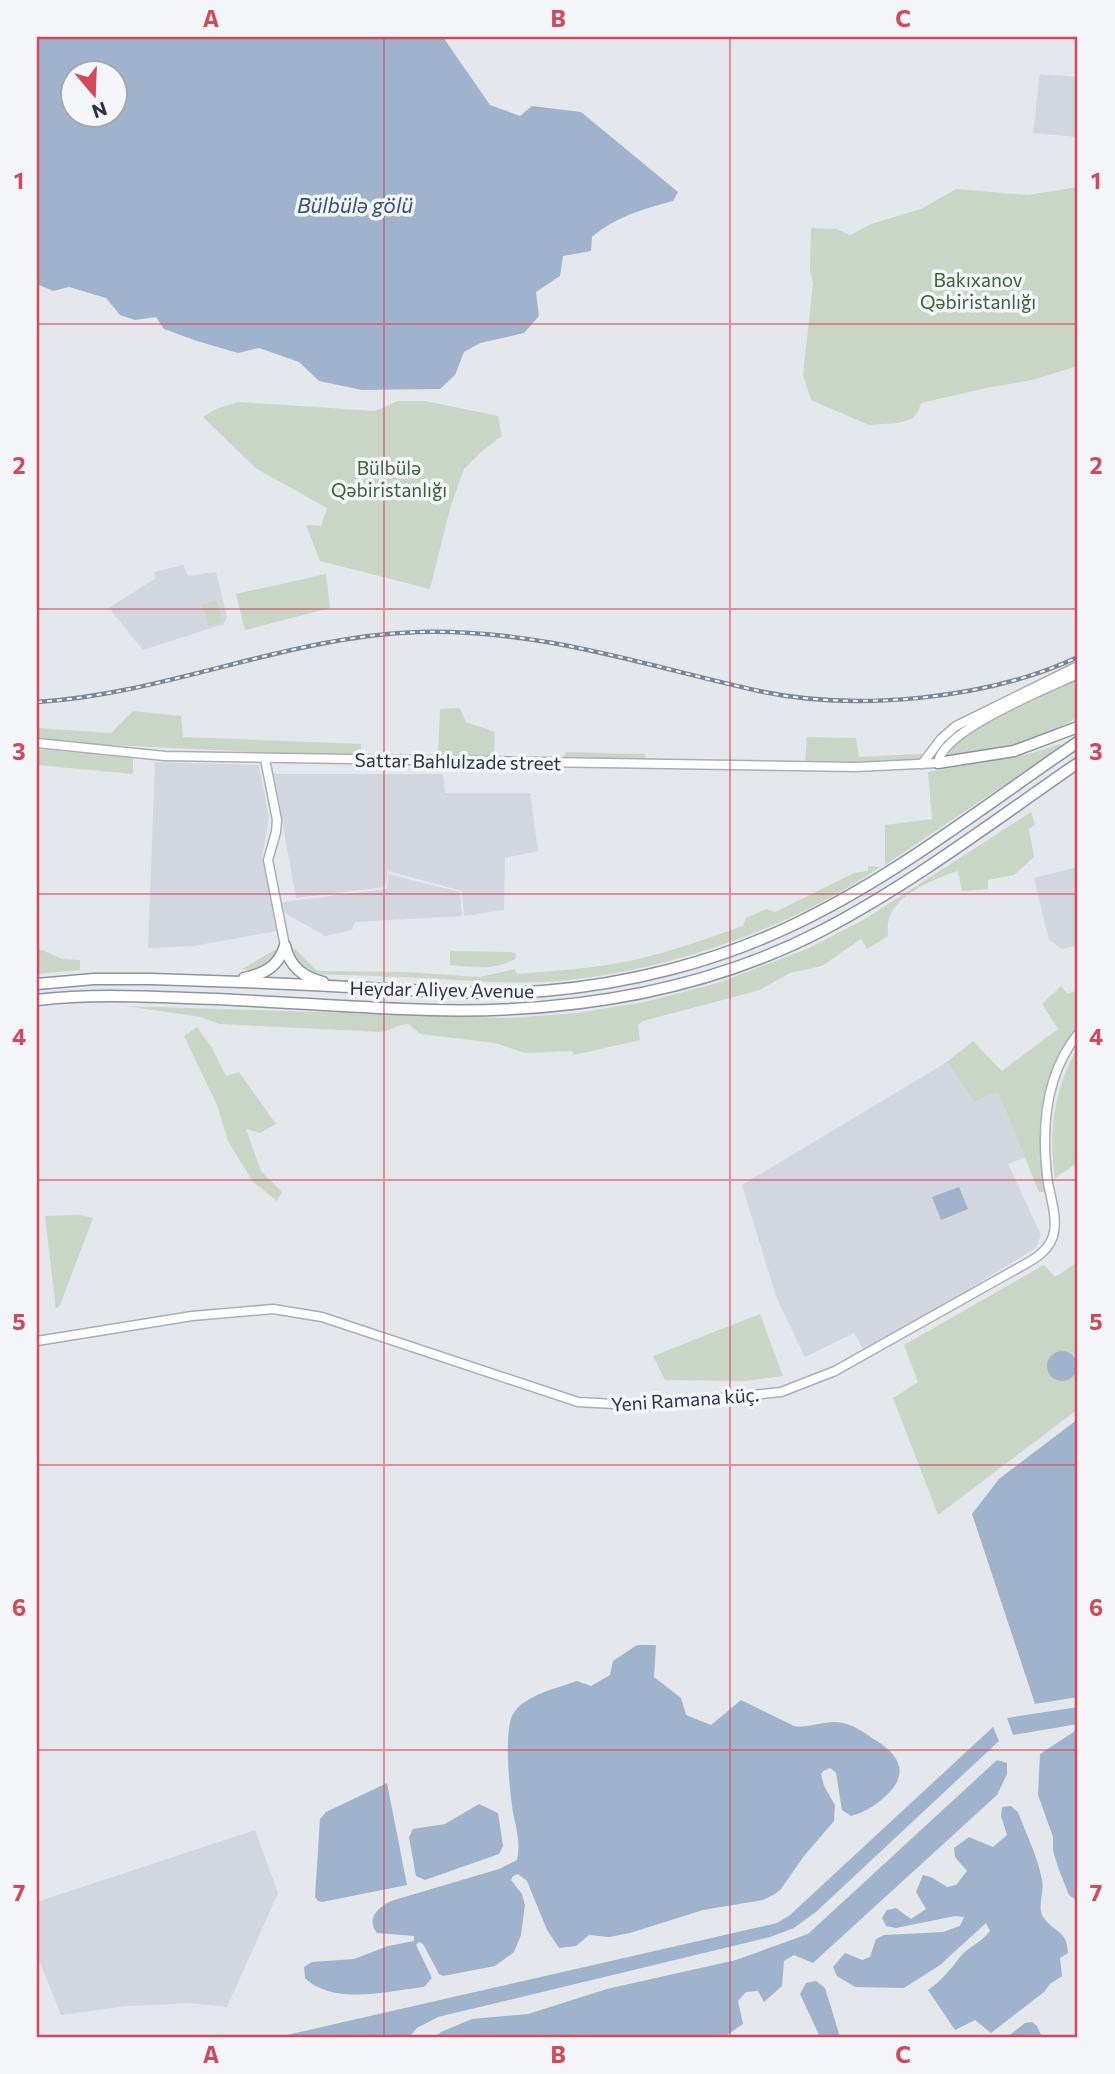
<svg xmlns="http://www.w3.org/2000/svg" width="1115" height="2074" font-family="Commissioner,sans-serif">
	<rect width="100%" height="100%" fill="#e4e7ec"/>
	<!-- built -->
	<g fill="#d2d6de">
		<path d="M1040,74L1078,77V137L1033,133Z"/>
		<path d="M183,565L188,576L216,572L227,617L224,624L143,650L109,608L156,578L154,572Z"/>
		<path d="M155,762L259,765L269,818L262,857L277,931L193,946L148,948Z"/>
		<path d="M274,774H443L445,793H530L538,851L505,858L504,910L464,916L462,891L388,871L385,887L296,898Z"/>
		<path d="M1078,867V957L1074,946L1062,949L1049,940L1034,878Z"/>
		<path d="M388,874L460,892L462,916L355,922L352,930L325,936L285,913L283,902L387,889Z"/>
		<path d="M947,1062L974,1102L998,1092L1025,1157L1008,1164L1041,1235L1036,1248L939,1307L863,1349L854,1333L805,1357L777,1299L742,1185Z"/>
		<path d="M255,1830L278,1893L227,2007L190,2003L127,2006L61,2015L37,1955V1902Z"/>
	</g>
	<!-- green -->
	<g fill="#c9d6c5">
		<path d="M1078,187V366L1032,380L986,388L921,403L918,412L912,419L898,423L869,425L811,400L803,375L813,284L810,270L811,228L837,229L850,235L871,224L921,209L956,189L1028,195Z"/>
		<path d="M398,401H425L498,416L502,436L483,450L464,469L451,505L430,589L320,561L306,525L321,526L327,508L257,469L203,417L216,409L238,402L375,411Z"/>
		<path d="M326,574L330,608L245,630L236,594Z"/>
		<path d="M216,600L223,622L209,626L202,605Z"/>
		<path d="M1078,678V717C1038,742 995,749 950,758L946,757L949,745L973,729Z"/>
		<path d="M460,708L466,722L495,732L494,757L438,756L440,709Z"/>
		<path d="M133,711L181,716L183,737L361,744V757L89,744L37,738V728L111,733Z"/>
		<path d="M807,737L856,738L859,757L922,754V760L877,763L805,761Z"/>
		<path d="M1060,744L1062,746L885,865V825L932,819L928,772L1029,754Z"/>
		<path d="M37,749L133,758V774L37,765Z"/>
		<path d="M566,752L645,754L646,761L563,758Z"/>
		<path d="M1031,812L1035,825L1029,829L1034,857L1014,875L988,880V889L962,891L958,871C934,879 897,893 889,919C887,924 888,931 888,936L867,949L861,939L822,966L790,973L760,990L643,1021L638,1025L640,1040L574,1055L572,1051L525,1053L495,1043L420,1034L409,1024C397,1024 391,1031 380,1032L219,1024L201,1017L125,1006L509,1018L577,1013L645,1002L721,982L809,948L865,919Z"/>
		<path d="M868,866L880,867C790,930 650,977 540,982C500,984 462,980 422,978C385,976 348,975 310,974L297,965L291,949H295L316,970L323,971L404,972L480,977L515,969L517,974C551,971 586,969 619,963C662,955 703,940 743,926L746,918L766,909L775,912L854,873L868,871Z"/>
		<path d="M280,947C272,965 262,973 242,969Z"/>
		<path d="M42,950L62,959L80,960V970L37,974V951Z"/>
		<path d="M450,951L512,952L516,954L515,959C493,971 473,967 450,965Z"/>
		<path d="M1061,986L1067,994L1078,990V1029L1069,1041L1052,1078L1046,1192H1039L998,1092L974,1102L947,1062L973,1041L1002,1071L1058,1029L1042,1004Z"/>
		<path d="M197,1027L212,1048L226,1076L239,1072L276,1124L260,1133L246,1129L261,1171L282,1192L277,1201L253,1182L228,1141L217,1105L184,1036Z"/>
		<path d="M1078,1047V1162L1055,1178C1048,1131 1054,1088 1078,1047Z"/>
		<path d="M80,1215L93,1218L60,1305L56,1309L45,1216Z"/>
		<path d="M1078,1262V1409L938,1515L893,1398L918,1382L904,1345L1044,1265L1055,1277Z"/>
		<path d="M760,1314L783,1376L746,1381L665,1380L653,1356Z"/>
	</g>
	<!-- water -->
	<g fill="#9fb4cc" fill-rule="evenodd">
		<path d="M37,37H443L490,105L520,116L532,106L581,112L678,192L673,201C643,209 615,217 592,237L591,251L563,256L560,276L536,292L539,316L524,333L480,343L464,352L455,375L440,389L362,390L319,381L299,362L259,348L238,353L197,341L164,329L156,317L135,320L120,315L106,298L69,287L53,291L37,284ZM74,74H116V116H74Z"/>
		<path d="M959,1187L968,1209L941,1220L932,1197Z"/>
		<circle cx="1062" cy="1366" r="15"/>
		<path d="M1078,1419V1697L1035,1704L972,1514L999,1479Z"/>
		<path d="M637,1645H656L654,1677L681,1698L686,1715L711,1725L741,1700L794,1726C810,1729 826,1719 843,1723C853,1725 864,1732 872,1738C903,1756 911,1776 880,1801C871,1808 862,1813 851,1816L842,1810L836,1773L830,1768L823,1771L821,1774L824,1786L835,1805L834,1821L804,1856L781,1889L775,1894L763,1900L703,1910L630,1933L609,1937L589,1935L576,1946L559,1948L547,1930L527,1881L518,1874L513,1876L511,1880L522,1894L525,1905L521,1935L514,1952L495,1966L443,1976L439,1974L423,1944L419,1942L416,1945L432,1978L424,1987C388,1991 333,2006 305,1978L304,1967L312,1962L354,1959L388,1946L414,1941V1936L377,1933C366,1919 377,1908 391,1901L499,1869L517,1860C521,1844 516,1827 513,1812C510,1792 502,1726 515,1711C528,1694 558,1688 577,1681L591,1686L610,1675L613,1661Z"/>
		<path d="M1078,1707V1724L1013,1735L1007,1718Z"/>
		<path d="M993,1727L999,1741L817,1911L794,1928L770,1937L438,2017L417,2028L409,2037H278L777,1923L790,1915Z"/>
		<path d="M1078,1729V1901L1069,1895L1059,1870L1053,1851V1837L1038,1795L1040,1754Z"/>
		<path d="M997,1760L1007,1763V1774L997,1795L813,1963L794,1955L784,1961L782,1986L764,2002L758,1991L746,1992L738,2001L743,2024L724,2037H435L441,2032L472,2019L528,2014L607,1989L736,1960L808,1934Z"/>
		<path d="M387,1783L407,1885L322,1902L318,1901L315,1897L320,1819L326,1812Z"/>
		<path d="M479,1804L498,1813L503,1846L499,1854L425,1880L416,1876L409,1837L413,1829L445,1824Z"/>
		<path d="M1011,1806L1018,1812C1026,1834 1038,1857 1042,1880C1045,1892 1036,1908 1044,1918C1056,1934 1067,1930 1068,1953L1060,1958L1062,1976L1050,1984L1044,1992L991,2033L975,2020L955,2030L928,1990C941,1981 950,1970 960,1957C968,1947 982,1942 990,1931L986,1923L940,1965L904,1988L855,1987L837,1976L833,1967L845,1953L862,1960L870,1957L876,1939L884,1935L943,1932L960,1926L964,1917L955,1916L896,1928L886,1926L882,1918L887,1910L896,1908L911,1919L926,1909L916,1892L923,1875L931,1877L947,1887L956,1885L967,1871L955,1857L954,1848L969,1837L993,1847L1007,1835L1001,1816L1002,1807Z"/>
		<path d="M816,1981L825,1988L840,2037H820L800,1994L806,1983Z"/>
		<path d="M1032,2022L1037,2026L1042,2037H1007L1025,2023Z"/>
	</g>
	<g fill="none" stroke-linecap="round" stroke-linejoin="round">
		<!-- secondary casing -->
		<g stroke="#a9aeb7" stroke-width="11">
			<g id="secondary">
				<path d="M37,743L165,756L856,767L938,763C942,730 1048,688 1078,674"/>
				<path d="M265,759L277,820L276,832L268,860L285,946"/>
				<path d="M922,764L941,739L956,726L1078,666"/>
				<path d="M37,1341L192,1316L273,1309L322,1317L578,1402L634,1405L734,1397L781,1392L835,1371L1027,1263C1038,1257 1049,1249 1053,1236C1058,1220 1051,1199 1048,1183C1041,1132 1044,1076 1078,1034"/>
			</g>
		</g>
		<!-- highway casing -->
		<g stroke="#8b94a3" stroke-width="13">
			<g id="highway">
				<path d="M938,763L1014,751L1078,727"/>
				<path d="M285,946C290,967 303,977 323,982"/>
				<path d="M244,978C264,974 278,967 285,946"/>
				<path d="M37,984L94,979H151C223,981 296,984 368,988C426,991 484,995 543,991C628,984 716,962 793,925C895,877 985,805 1078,742"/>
				<path d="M37,1000C86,994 136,996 186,998C259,1000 330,1006 403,1009C546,1016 694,997 823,930C913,883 995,820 1078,763"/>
			</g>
		</g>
		<!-- secondary -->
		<use href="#secondary" stroke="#fff" stroke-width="8"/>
		<!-- highway -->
		<use href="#highway" stroke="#fff" stroke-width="10"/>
		<!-- rail casing -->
		<g stroke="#7d8696" stroke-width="4.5">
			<path id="rail" d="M37,702C167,694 288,636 419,632C542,629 642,665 759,691C856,712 989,699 1078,657"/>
		</g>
		<!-- rail -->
		<use href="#rail" stroke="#f4f6f9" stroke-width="2" stroke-dasharray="5" stroke-linecap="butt"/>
	</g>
	<!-- grid -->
	<path fill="none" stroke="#d1495b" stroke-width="2" stroke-opacity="0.55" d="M384,37V2037M730,37V2037M37,324H1078M37,609H1078M37,894H1078M37,1180H1078M37,1465H1078M37,1750H1078"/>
	<g text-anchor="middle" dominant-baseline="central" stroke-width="7" stroke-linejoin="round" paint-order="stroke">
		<!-- park labels -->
		<g font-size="19" fill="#3f6138" stroke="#f4f6f9">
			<text x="978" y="279">Bakıxanov<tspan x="978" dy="22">Qəbiristanlığı</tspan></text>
			<text x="389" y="467">Bülbülə<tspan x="389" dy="22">Qəbiristanlığı</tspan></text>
		</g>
		<!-- street labels -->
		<g font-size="19" fill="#2b3445" stroke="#f4f6f9">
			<text transform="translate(458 761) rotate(1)">Sattar Bahlulzade street</text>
			<text transform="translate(442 989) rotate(1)">Heydar Aliyev Avenue</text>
			<text transform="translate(685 1399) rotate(-4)">Yeni Ramana küç.</text>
		</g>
		<!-- water labels -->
		<g font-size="21" font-style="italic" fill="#34527a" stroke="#f4f6f9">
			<text x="355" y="204">Bülbülə gölü</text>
		</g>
	</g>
	<!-- border -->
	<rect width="1115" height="2074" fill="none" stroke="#f4f6f9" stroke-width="77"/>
	<!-- north arrow -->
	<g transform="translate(94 94) rotate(161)"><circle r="33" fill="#f4f6f9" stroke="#a4a8b1" stroke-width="2"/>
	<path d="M0-5L12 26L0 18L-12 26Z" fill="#d1495b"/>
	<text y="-10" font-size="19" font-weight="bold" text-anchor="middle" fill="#2b3445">N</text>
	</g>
	<rect x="38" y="38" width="1038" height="1998" fill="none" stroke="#d1495b" stroke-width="2.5"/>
	<g font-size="23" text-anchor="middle" font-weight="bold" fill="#d1495b">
		<text x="211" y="27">A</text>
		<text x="558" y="27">B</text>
		<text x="903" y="27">C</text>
		<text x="19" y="189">1</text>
		<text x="1096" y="189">1</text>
		<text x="19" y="474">2</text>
		<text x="1096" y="474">2</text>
		<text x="19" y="760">3</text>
		<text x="1096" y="760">3</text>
		<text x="19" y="1045">4</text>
		<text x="1096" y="1045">4</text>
		<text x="19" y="1330">5</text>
		<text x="1096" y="1330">5</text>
		<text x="19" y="1616">6</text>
		<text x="1096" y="1616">6</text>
		<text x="19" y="1901">7</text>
		<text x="1096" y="1901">7</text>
		<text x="211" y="2063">A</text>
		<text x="558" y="2063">B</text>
		<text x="903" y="2063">C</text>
	</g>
</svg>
